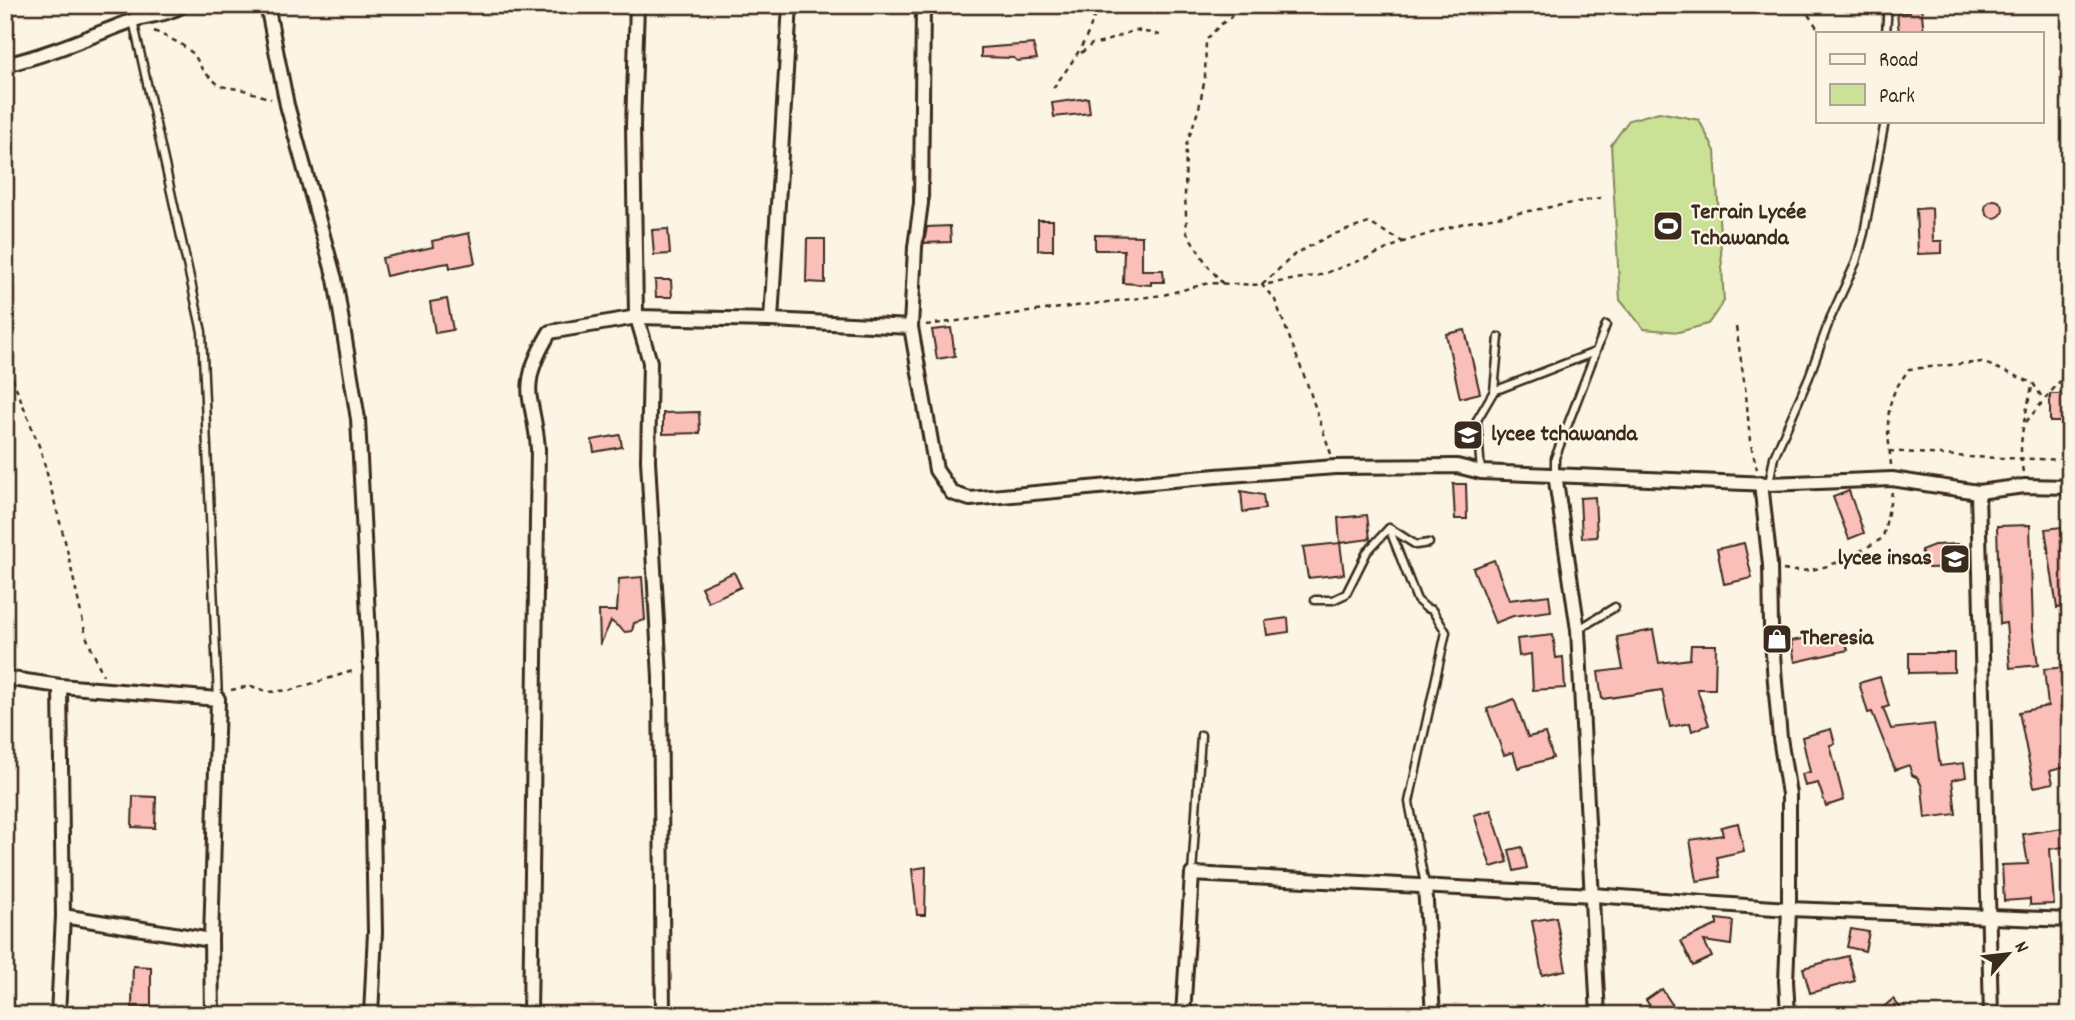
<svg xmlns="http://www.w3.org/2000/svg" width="2075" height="1020" font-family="Dekko,sans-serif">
	<rect width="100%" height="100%" fill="#fcf5e5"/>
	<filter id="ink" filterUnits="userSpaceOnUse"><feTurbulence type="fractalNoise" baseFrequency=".0143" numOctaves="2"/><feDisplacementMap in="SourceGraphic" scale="14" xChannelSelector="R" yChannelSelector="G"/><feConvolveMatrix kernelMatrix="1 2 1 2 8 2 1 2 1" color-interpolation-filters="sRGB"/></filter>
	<g filter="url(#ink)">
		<!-- green -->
		<path fill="#cbe196" stroke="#83865a" stroke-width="2" d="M1659,112L1699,120L1715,151L1724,301L1708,324L1679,332L1644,329L1620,300L1611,145L1629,120Z"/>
		<!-- building -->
		<g fill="#fbbfb9" stroke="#3b2a1e" stroke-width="2">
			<path d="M1910,5H1921L1924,33H1899L1897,13L1910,12Z"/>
			<path d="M1033,44L1037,59L1017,61L1014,58L981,57V48Z"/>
			<path d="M1088,98L1090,113L1054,117L1052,103Z"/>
			<circle cx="1994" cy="209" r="9"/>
			<path d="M1932,208L1933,241H1942V253L1918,254L1916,209Z"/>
			<rect x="1038" y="220" width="15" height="30"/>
			<path d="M950,226L951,242L924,243L927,227Z"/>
			<path d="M668,229L670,254L654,255L652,230Z"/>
			<path d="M469,233L475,263L450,268L449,263L436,265L386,276L382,258L433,247L432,241Z"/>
			<path d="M1095,235L1142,236V270H1163L1164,282H1151V285L1123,283L1124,250H1095Z"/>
			<path d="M807,239H825V283L806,282Z"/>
			<path d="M655,280H671L672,297H656Z"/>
			<path d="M447,299L453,330L435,333L430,302Z"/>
			<path d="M951,328L955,356L937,359L932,330Z"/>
			<path d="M1465,330L1480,393L1460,398L1446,334Z"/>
			<rect x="2050" y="394" width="20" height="28"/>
			<path d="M699,412L700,433L663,434V413Z"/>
			<path d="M620,435L622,447L594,452L592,440Z"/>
			<path d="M1453,484H1466L1467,519H1455Z"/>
			<path d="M1241,491L1263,495L1265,509L1243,512Z"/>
			<path d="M1849,491L1864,533L1849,539L1833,497Z"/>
			<path d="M1595,497L1597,537L1582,538L1580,498Z"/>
			<path d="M1367,515L1370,539L1340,543L1338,518Z"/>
			<path d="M2030,525L2033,629L2038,665L2010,668L2006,623L2000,624L1997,526Z"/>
			<path d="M2061,527L2070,580V606L2057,608L2045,529Z"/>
			<path d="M1340,543L1344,574L1308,578L1303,547Z"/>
			<path d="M1744,543L1752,578L1724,584L1717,549Z"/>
			<path d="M1958,544L1959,567L1928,568L1921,550L1934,545Z"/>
			<path d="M1494,560L1509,600L1549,595L1551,611L1513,616L1495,623L1473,568Z"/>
			<path d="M734,572L741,587L708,602L701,587Z"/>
			<path d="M642,577L645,620L634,623L632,631L625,632L611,621L600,645L599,611H617L619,579Z"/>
			<path d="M1288,618L1289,632L1267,635L1265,621Z"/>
			<path d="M1653,630L1659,663L1690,659L1691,645H1716L1715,689H1697L1709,725L1692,731L1690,723L1670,727L1662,690L1602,699L1598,672L1623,669L1617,637Z"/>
			<path d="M1842,632L1848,650L1795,662L1791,641Z"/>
			<path d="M1553,635L1556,658L1563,657L1565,688L1533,690L1531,654L1519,656L1517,639Z"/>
			<path d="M1909,653H1954V672L1909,673Z"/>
			<path d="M2070,667V706L2061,707L2070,741V766L2050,771L2053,783L2034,787L2019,712L2048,706L2044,669Z"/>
			<path d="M1880,677L1889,706L1883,708L1891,729L1934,724L1940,766L1964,763L1966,777L1952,780L1956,814L1925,818L1922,787L1918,778L1912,775L1909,765L1895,770L1872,712L1868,713L1859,683Z"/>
			<path d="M1514,699L1528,737L1545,733L1553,758L1518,768L1513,752L1504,755L1487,709Z"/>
			<path d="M1831,729L1835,744L1830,745L1844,800L1826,806L1818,783L1805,786L1802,774L1810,772L1802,737Z"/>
			<path d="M133,796L156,797L155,828L132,827Z"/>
			<path d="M1491,810L1508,862L1491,867L1474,815Z"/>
			<path d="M1738,823L1744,851L1717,857L1720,877L1697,881L1690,840L1723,835L1721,827Z"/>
			<path d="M2070,827V846L2050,849L2054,904L2030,905V899L2004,901L2002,865L2028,864L2023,834Z"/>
			<path d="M1522,847L1527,868L1514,871L1509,850Z"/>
			<path d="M926,867L925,915H917L912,869Z"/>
			<path d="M1556,917L1566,970L1542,975L1532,921Z"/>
			<path d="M1717,919L1733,921L1731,945L1704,941L1712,957L1693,966L1681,941L1717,925Z"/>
			<path d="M1851,929L1869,932L1865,951L1847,947Z"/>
			<path d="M1848,956L1855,981L1810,993L1803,968Z"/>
			<path d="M133,966L151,967V1007H132Z"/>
			<path d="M1662,989L1679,1015H1656L1646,1000Z"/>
			<path d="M1893,999L1906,1015H1874Z"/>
		</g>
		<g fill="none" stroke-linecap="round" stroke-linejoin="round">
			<!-- lane casing -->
			<g stroke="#3b2a1e" stroke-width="11">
				<g id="lane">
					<path d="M133,20L202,332L218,699"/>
					<path d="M1886,33L1888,5"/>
					<path d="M1494,391L1595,352"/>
					<path d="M1481,472L1477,420L1494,391L1499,337"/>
					<path d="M1555,474V458L1606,325"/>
					<path d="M1769,484L1774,457L1809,377L1830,319L1856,262L1864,233L1885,121"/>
					<path d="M1391,529L1416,545L1429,543"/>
					<path d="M1315,600H1333L1346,594L1367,552L1389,528L1417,600L1426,608L1432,610L1446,632L1409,802L1425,885"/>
					<path d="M1579,629L1615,607"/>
					<path d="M1192,874L1201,735"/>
				</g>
			</g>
			<!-- street casing -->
			<g stroke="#3b2a1e" stroke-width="18">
				<g id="street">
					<path d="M267,5L287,105L335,279L358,419L370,656L375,932L371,1015"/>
					<path d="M637,5L633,126L636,314L650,362L648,460L660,677L663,1015"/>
					<path d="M5,65C48,55 89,37 131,21C148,15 167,15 183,5"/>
					<path d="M771,320L790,5"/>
					<path d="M911,327L915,247L921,203L923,5"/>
					<path d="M1555,474L1578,630L1598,1015"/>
					<path d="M1761,483L1770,565L1771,626L1775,682L1780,738L1789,794V909L1786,981L1788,1015"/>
					<path d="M1978,492L1991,1015"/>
					<path d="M5,678L60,686L218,699L211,940L212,1015"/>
					<path d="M1425,886L1433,1015"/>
					<path d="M63,916L211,940"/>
					<path d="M58,1015L63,916L60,686"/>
					<path d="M530,1015L538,449C537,431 533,416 530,399C526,375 538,352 550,332L637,317L771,320L911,327L936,470L952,493L970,499L1216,476L1335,467L1457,466L1481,472L1769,484L1892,479L1978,492L2025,486L2070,487"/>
					<path d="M1183,1015L1192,874L1593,895L1789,909L2070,920"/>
				</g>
			</g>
			<!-- path -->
			<g stroke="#3b2a1e" stroke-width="2.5" stroke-dasharray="5 5" stroke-linecap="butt">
				<path d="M1806,5L1807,13L1821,33"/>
				<path d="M154,31L179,43L194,54L203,71L220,86L244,90L271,99"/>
				<path d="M1081,53L1092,44L1101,43L1135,30L1160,35"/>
				<path d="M1053,88C1072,63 1091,37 1097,5"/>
				<path d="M5,98L9,96"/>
				<path d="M1223,284L1208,266L1187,233L1185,195L1186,146L1199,108L1205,78L1206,40L1220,25L1231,17L1235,5"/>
				<path d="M926,325L1163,295L1209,283L1262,285L1295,254L1331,235L1369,223L1403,242"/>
				<path d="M1736,327L1746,394L1750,441L1757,469"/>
				<path d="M5,359L41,451L66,545L86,636L103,675"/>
				<path d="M2026,422L2060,381L2070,380"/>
				<path d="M1889,451L1969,457L2070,460"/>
				<path d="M1331,454L1308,386L1275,300L1262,285L1320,275L1367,258L1403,242L1464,223L1605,197"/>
				<path d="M1891,465C1889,442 1885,419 1892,398C1895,388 1903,378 1909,369L1982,362L2033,383L2043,399"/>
				<path d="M2023,472C2017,442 2026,412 2033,383"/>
				<path d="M1783,570C1820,576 1852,556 1883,538L1892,492"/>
				<path d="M231,690L251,686L269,692L291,690L356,670"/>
			</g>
			<!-- lane -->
			<use href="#lane" stroke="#fcf5e5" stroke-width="6"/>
			<!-- street -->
			<use href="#street" stroke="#fcf5e5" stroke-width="12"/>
		</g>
	</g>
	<!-- icons -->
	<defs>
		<g id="stadium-square" transform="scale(1.575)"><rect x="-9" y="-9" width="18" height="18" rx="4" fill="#3b2a1e" stroke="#fcf5e5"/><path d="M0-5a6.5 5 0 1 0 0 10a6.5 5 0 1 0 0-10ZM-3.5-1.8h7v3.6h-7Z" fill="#fff"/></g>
		<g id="school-square" transform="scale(1.575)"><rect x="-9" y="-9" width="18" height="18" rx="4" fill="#3b2a1e" stroke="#fcf5e5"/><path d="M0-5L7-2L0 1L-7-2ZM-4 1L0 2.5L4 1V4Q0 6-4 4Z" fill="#fff"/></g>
		<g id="shop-square" transform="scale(1.575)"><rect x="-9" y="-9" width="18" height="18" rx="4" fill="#3b2a1e" stroke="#fcf5e5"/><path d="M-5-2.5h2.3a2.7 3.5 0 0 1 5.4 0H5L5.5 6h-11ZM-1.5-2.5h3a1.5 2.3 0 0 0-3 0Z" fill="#fff"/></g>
	</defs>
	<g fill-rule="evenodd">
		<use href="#stadium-square" x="1668" y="226"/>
		<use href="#school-square" x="1468" y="435"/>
		<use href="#school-square" x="1955" y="559"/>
		<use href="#shop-square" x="1777" y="639"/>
	</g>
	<g text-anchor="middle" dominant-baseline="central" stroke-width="5" stroke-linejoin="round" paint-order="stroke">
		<!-- poi labels -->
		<g font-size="23" font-weight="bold" fill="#3b2a1e" stroke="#fcf5e5" text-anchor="start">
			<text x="1691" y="213">Terrain Lycée<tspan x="1691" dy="26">Tchawanda</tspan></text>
			<text x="1491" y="435">lycee tchawanda</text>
			<text x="1932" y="559" text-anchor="end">lycee insas</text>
			<text x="1800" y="639">Theresia</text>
		</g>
	</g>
	<!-- margin -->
	<rect width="2075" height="1020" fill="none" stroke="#fcf5e5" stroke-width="28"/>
	<rect x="14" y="14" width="2047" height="992" fill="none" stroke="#3b2a1e" stroke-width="2.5" filter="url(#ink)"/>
	<!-- legend -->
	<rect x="1816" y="32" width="228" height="91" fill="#fcf5e5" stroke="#afa495" stroke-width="2"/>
	<rect x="1830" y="54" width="35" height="10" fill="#fcf5e5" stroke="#afa495" stroke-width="2"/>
	<text x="1879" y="66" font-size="21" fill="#3b2a1e">Road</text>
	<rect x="1830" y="84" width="35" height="21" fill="#cbe196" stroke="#afa495" stroke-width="2"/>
	<text x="1879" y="102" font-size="21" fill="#3b2a1e">Park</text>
	<!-- north arrow -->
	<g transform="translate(2008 954) rotate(62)" stroke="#fcf5e5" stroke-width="5" paint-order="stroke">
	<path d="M0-5L12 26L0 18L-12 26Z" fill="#3b2a1e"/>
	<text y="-10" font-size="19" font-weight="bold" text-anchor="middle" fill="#3b2a1e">N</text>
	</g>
</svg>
